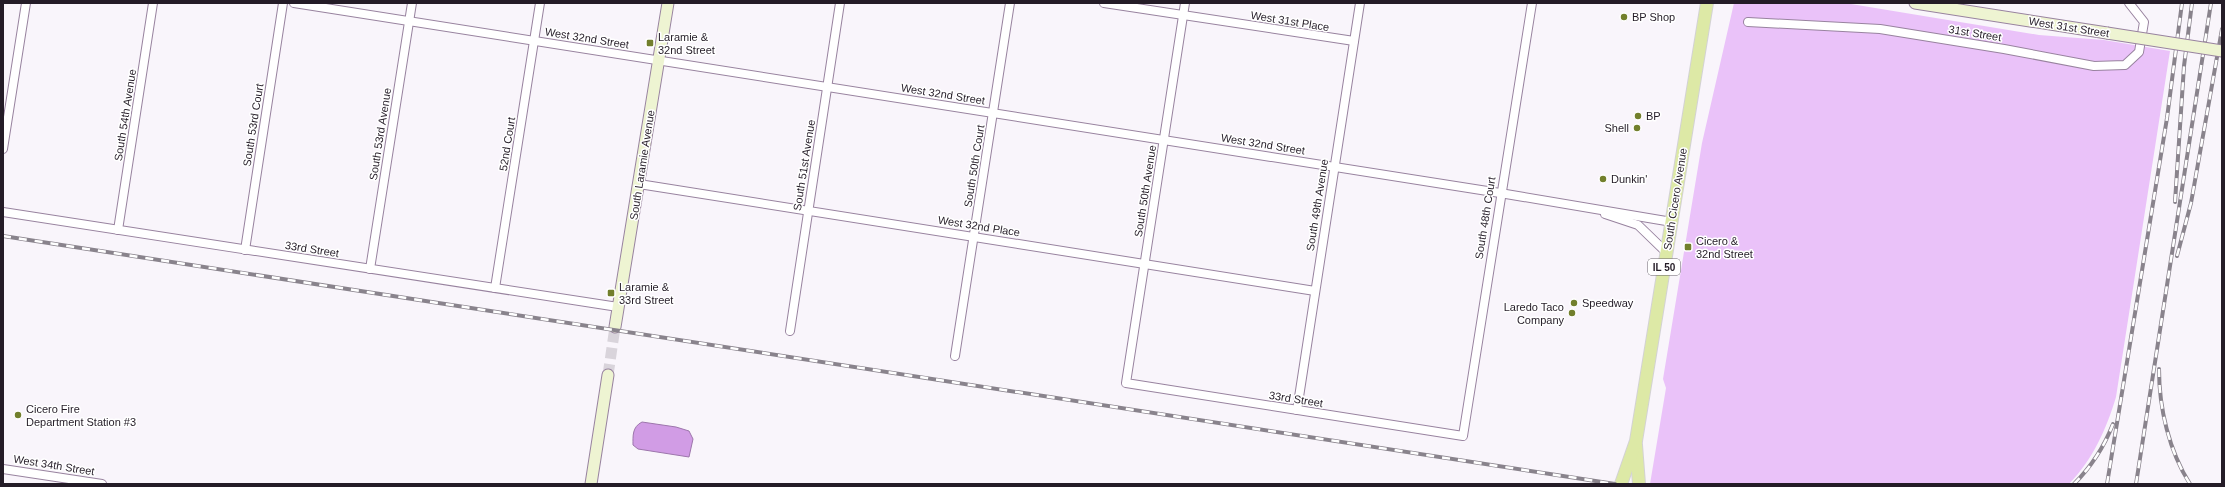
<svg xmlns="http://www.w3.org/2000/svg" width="2225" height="487" font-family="Arial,sans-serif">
	<rect width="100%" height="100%" fill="#f9f5fb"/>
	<!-- green -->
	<path fill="#eac2f9" d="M1734,3H1845L2039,35L2104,40L2170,51L2116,397C2106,430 2093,459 2069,484H1650L1666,388L1663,379L1702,143Z"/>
	<!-- water -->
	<path fill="#d19ce5" stroke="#9d76ac" d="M642,422L676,427L689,431L693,439L689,457L638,449L633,445C633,436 632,427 642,422Z"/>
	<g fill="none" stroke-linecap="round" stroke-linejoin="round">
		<!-- secondary-tunnel -->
		<path stroke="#d9d4db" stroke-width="11" stroke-dasharray="11 5.5" stroke-linecap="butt" d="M608,375L615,327"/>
		<!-- minor casing -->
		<g stroke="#98839f" stroke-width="10">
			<g id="minor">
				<path d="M294,3L1500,193L1672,222"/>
				<path d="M1104,3L1354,41"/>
				<path d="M1185,3L1126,383L1463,436L1532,3"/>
				<path d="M1748,22L1880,29L2004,49L2094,66L2125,65L2139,52L2144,22L2129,3"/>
				<path d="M3,149L26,3"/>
				<path d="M639,184L1315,291"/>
				<path d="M3,212L618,307"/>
				<path d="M1605,214L1638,225L1667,253"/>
				<path d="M118,230L153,3"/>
				<path d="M245,250L283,3"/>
				<path d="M370,269L412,3"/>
				<path d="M495,288L540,3"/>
				<path d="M790,331L840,3"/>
				<path d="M955,356L1010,3"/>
				<path d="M1297,410L1360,3"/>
				<path d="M3,469L102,484"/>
			</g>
		</g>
		<!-- secondary casing -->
		<g stroke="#98839f" stroke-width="13">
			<g id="secondary">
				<path d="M1915,3L2107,33"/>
				<path d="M615,327L668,3"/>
				<path d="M591,484L608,375"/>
			</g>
		</g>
		<!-- primary casing -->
		<g stroke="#d3d2d4" stroke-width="14">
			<g id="primary">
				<path d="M1636,445L1639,484"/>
				<path d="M1621,484L1636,441L1707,3"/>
			</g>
		</g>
		<!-- minor -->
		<use href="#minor" stroke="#fff" stroke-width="8"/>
		<!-- secondary -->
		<use href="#secondary" stroke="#eef4d2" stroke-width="11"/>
		<!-- primary -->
		<use href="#primary" stroke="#dde9a6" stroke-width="12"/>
		<!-- rail casing -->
		<g stroke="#89838c" stroke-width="4">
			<g id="rail">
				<path d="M2175,202L2184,66L2192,3"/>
				<path d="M3,236L1615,484"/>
				<path d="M2177,256L2191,203L2222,29"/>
				<path d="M2159,369C2159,408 2169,451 2190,484"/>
				<path d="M2074,484C2091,467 2104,447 2113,424"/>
				<path d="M2107,484L2167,118L2182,3"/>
				<path d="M2136,484L2211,3"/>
			</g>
		</g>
		<!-- rail -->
		<use href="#rail" stroke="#fff" stroke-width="2.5" stroke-dasharray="8" stroke-linecap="butt"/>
		<!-- secondary-bridge casing -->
		<g stroke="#98839f" stroke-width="13" stroke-linecap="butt">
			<path id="secondary-bridge" d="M2107,33L2222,51"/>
		</g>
		<!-- secondary-bridge -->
		<use href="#secondary-bridge" stroke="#eef4d2" stroke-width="11"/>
	</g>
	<!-- markers -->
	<g fill="#727f2c" stroke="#fff" stroke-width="1.5">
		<circle cx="1624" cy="17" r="4"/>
		<rect x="646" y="39" width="8" height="8" rx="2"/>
		<circle cx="1638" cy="116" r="4"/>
		<circle cx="1637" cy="128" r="4"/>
		<circle cx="1603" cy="179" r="4"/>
		<rect x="1684" y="243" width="8" height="8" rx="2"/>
		<rect x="607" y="289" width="8" height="8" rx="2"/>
		<circle cx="1574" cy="303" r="4"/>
		<circle cx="1572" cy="313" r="4"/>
		<circle cx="18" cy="415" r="4"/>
	</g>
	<g text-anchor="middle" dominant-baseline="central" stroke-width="3" stroke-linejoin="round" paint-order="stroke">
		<!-- shield labels -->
		<rect fill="#fff" stroke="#666068" stroke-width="1" x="1648" y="259" width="32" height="16" rx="3"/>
		<g font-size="10" font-weight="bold" fill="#241c27">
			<text x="1664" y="267">IL 50</text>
		</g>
		<!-- poi labels -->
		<g font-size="11" fill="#241c27" stroke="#fff" text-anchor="start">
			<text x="1632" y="17">BP Shop</text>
			<text x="658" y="37">Laramie &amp;<tspan x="658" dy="13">32nd Street</tspan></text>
			<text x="1646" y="116">BP</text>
			<text x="1629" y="128" text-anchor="end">Shell</text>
			<text x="1611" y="179">Dunkin'</text>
			<text x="1696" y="241">Cicero &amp;<tspan x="1696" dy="13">32nd Street</tspan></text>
			<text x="619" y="287">Laramie &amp;<tspan x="619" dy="13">33rd Street</tspan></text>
			<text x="1582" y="303">Speedway</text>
			<text x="1564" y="307" text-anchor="end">Laredo Taco<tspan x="1564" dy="13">Company</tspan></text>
			<text x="26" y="409">Cicero Fire<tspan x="26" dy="13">Department Station #3</tspan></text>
		</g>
		<!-- street labels -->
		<g font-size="11" fill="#241c27" stroke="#fff">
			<text transform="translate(1290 21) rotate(9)">West 31st Place</text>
			<text transform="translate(2069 27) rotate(9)">West 31st Street</text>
			<text transform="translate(1975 33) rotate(9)">31st Street</text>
			<text transform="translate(587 38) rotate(9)">West 32nd Street</text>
			<text transform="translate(943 94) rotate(9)">West 32nd Street</text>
			<text transform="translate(125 115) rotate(-81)">South 54th Avenue</text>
			<text transform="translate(253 125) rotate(-81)">South 53rd Court</text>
			<text transform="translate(380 134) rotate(-81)">South 53rd Avenue</text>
			<text transform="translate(507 144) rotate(-81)">52nd Court</text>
			<text transform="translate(1263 144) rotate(9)">West 32nd Street</text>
			<text transform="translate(642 165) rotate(-81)">South Laramie Avenue</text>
			<text transform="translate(804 165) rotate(-81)">South 51st Avenue</text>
			<text transform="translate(974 166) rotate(-81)">South 50th Court</text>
			<text transform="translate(1145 191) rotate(-81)">South 50th Avenue</text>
			<text transform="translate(1675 199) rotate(-81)">South Cicero Avenue</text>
			<text transform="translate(1317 205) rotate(-81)">South 49th Avenue</text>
			<text transform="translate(1485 218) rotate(-81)">South 48th Court</text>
			<text transform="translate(979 226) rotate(9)">West 32nd Place</text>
			<text transform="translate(312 249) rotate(9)">33rd Street</text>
			<text transform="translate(1296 399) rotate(9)">33rd Street</text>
			<text transform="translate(54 465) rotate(9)">West 34th Street</text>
		</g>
	</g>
	<!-- border -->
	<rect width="2225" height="487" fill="none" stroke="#241c27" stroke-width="8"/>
</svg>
